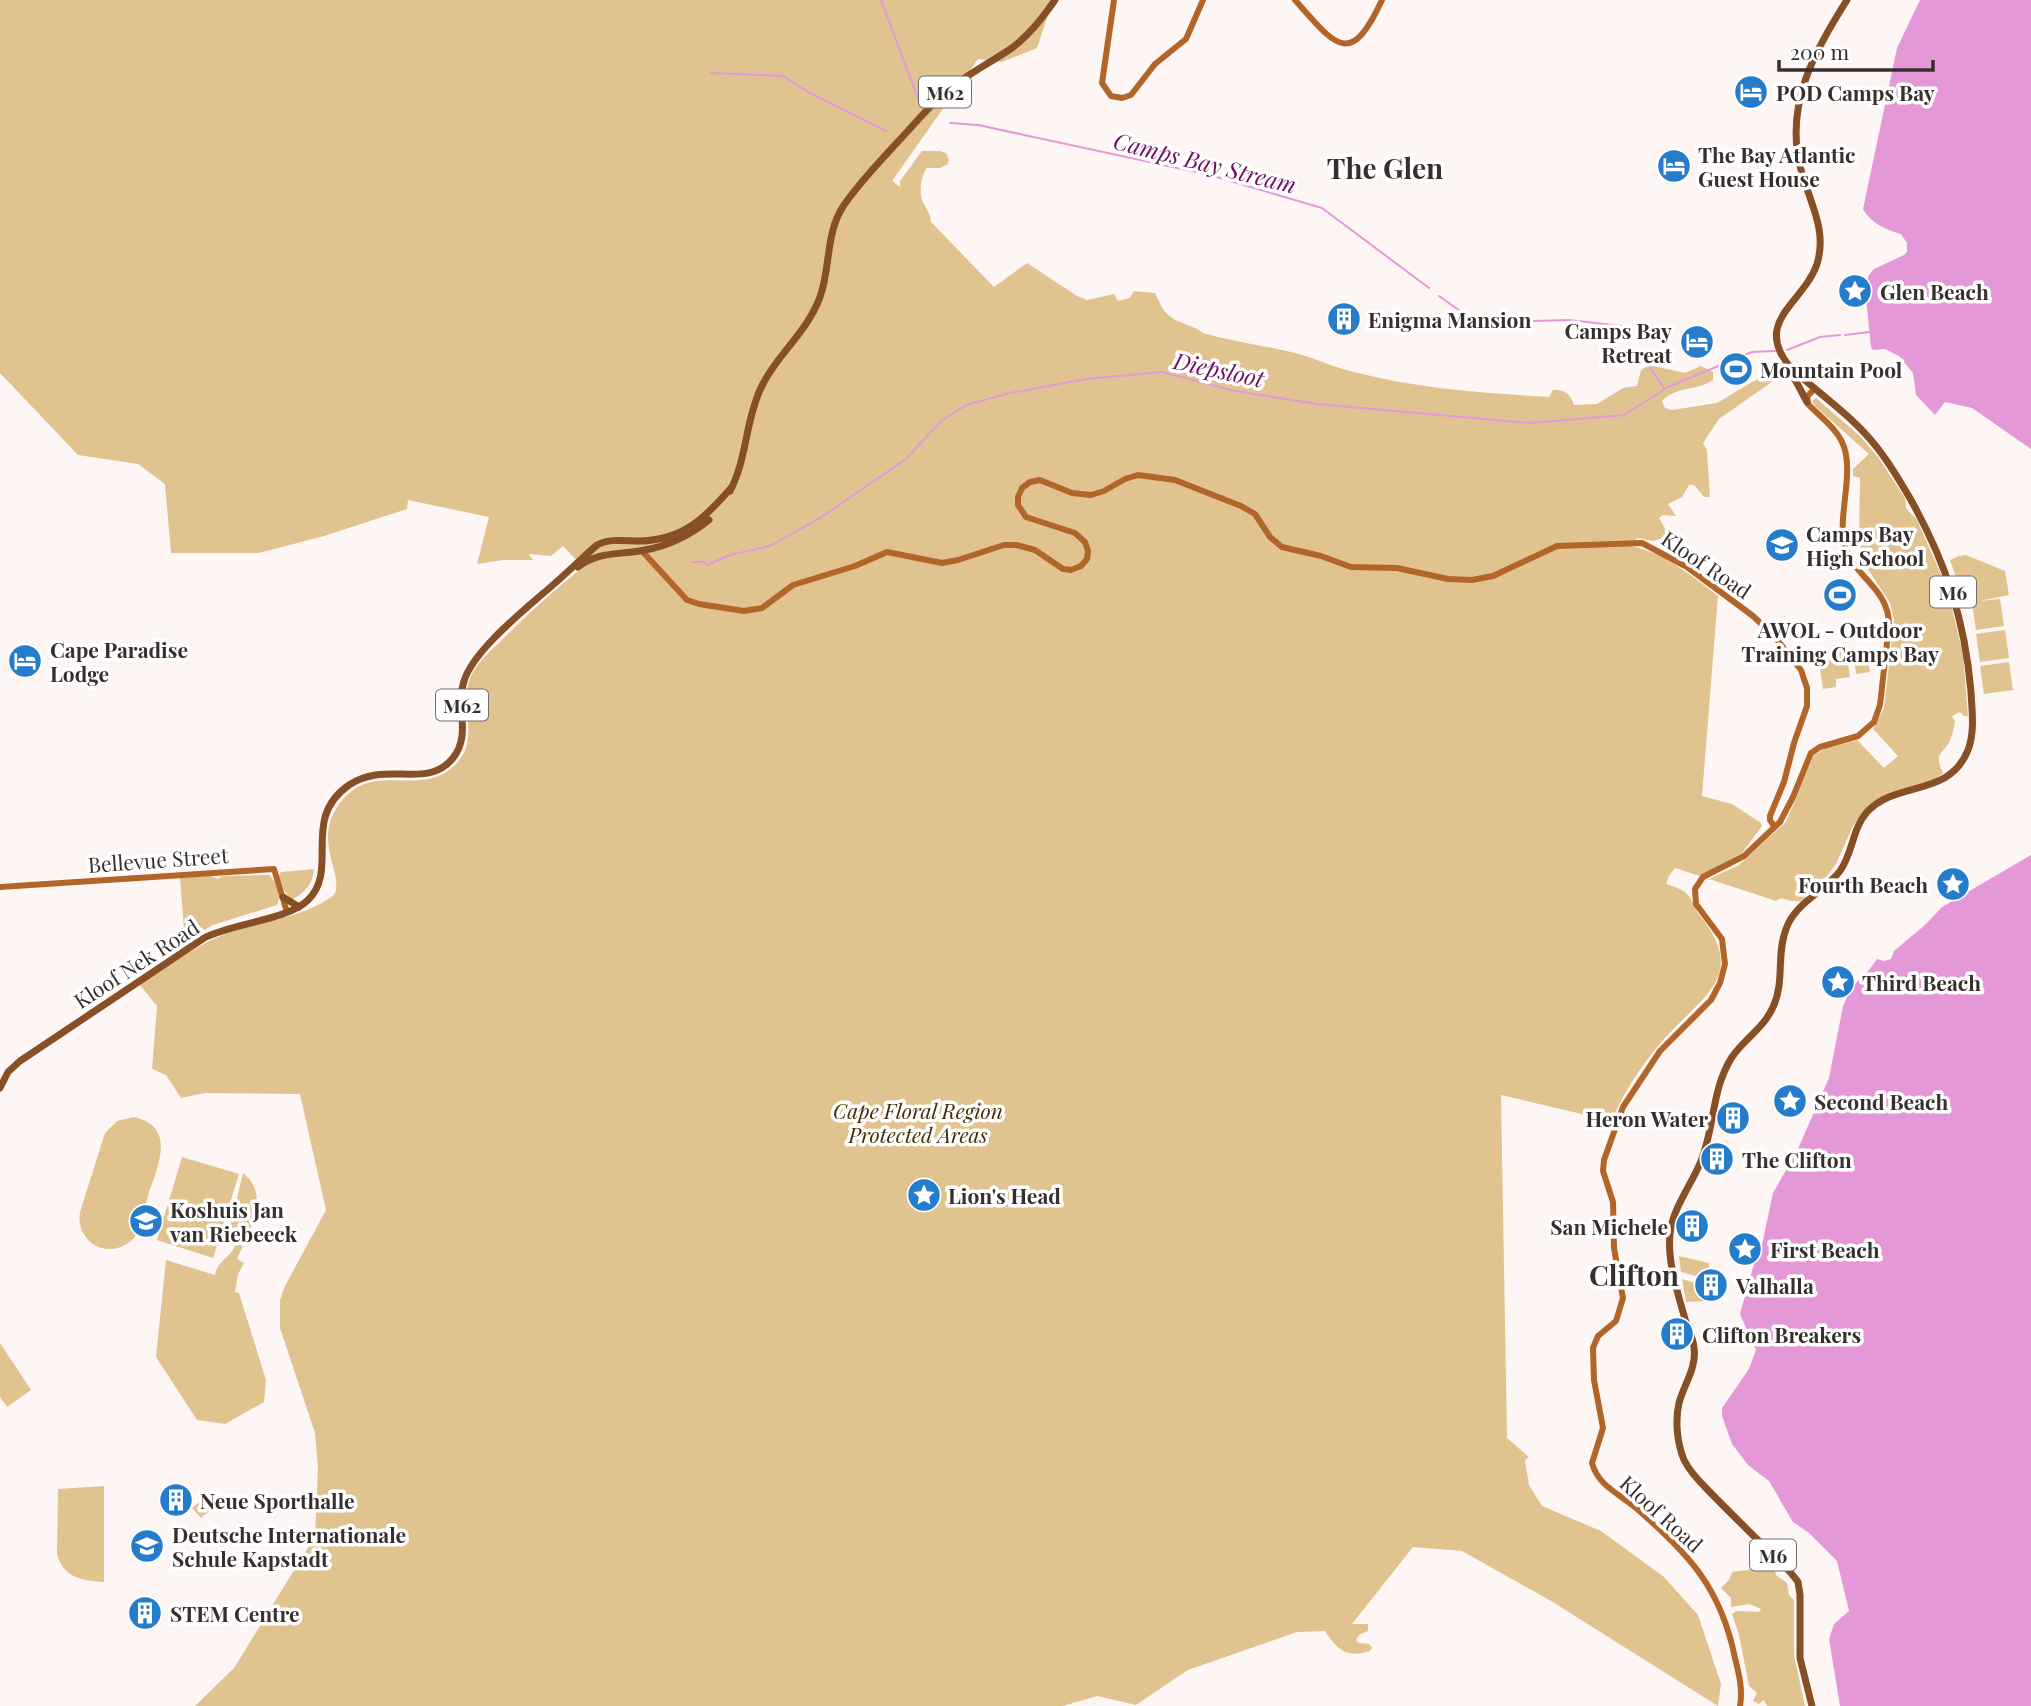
<svg xmlns="http://www.w3.org/2000/svg" width="2031" height="1706" font-family="'Playfair Display',serif">
	<rect width="100%" height="100%" fill="#fef6f5"/>
	<!-- green -->
	<g fill="#e0c38f">
		<path d="M0,0H1053L1037,48L1002,62L978,59L892,181L900,187V181L922,151H940L946,153L949,160L948,164L940,168H927C921,175 919,191 922,200C926,209 930,212 931,222L994,287L1027,263L1077,296L1087,300L1114,294L1118,301L1130,298L1134,291L1155,293C1159,300 1161,308 1167,314C1177,324 1193,324 1203,333C1231,341 1259,345 1287,351C1311,356 1334,368 1358,373C1421,389 1485,393 1549,397L1553,390C1566,389 1570,394 1574,405L1597,404L1623,388L1637,386L1641,370L1649,365L1685,373L1701,366L1713,372V380C1697,391 1676,386 1662,401L1665,408L1672,410L1717,403L1782,364L1786,372L1719,419L1703,443L1707,450L1710,497H1704L1694,485H1689L1682,497L1668,504L1676,516L1663,515L1659,518L1666,530L1663,538L1654,541L1637,538L1631,546C1664,553 1691,575 1718,596L1702,796L1732,804L1761,823L1762,826L1742,853L1700,876L1675,868L1669,876L1666,884C1672,886 1682,889 1686,893C1692,898 1695,909 1700,916C1748,975 1703,996 1664,1039C1644,1062 1623,1092 1612,1121L1501,1095L1507,1438L1529,1457L1525,1460L1529,1485L1542,1506L1601,1531L1664,1577L1698,1615L1721,1684L1718,1706L1551,1601L1462,1551L1413,1547L1352,1624H1368V1631L1359,1635L1356,1640L1359,1643L1369,1644L1372,1648L1370,1651C1346,1659 1337,1649 1325,1631L1297,1632L1188,1670L1136,1705L1097,1696L1063,1706H195L234,1668L315,1536L318,1469L315,1433L280,1328V1300L284,1288L326,1210L300,1094L205,1093L181,1098L166,1075L152,1069L157,1006L139,984C165,969 191,949 218,937C257,920 299,921 334,895C345,875 314,845 336,809C369,755 419,801 455,765C482,739 457,704 472,674C479,660 493,649 504,638C529,613 555,589 583,567L563,546L551,556L529,554L533,560H503L477,564L489,517L408,500L407,509L324,536L259,553H171L165,484L138,464L78,455L0,373Z"/>
		<path d="M1816,398L1861,437L1878,457L1905,498L1906,508L1917,520L1947,588L1963,654L1968,716H1964L1960,712L1952,716L1955,721C1954,728 1952,738 1948,744C1939,757 1935,755 1943,773L1933,781L1889,794L1872,803L1853,826L1836,864L1826,877L1801,901H1791L1781,898L1776,901L1709,879L1739,865L1786,822L1814,755L1824,749L1857,740L1884,768L1898,756L1873,729L1884,708L1894,620L1890,603L1867,568L1859,546L1860,478L1853,476V469L1869,454L1815,406L1812,401Z"/>
		<path d="M1966,555L2005,571L2009,595L1979,601L2000,599L2004,626L1976,630L1972,603H1965L1950,560L1959,556Z"/>
		<path d="M2005,630L2009,658L1980,662L1976,634Z"/>
		<path d="M1866,648L1870,672L1856,674L1853,650Z"/>
		<path d="M1846,650L1850,677L1836,679V687L1823,689L1819,662L1832,660V653Z"/>
		<path d="M2009,662L2013,690L1984,694L1980,666Z"/>
		<path d="M314,869C313,883 306,892 293,899C284,895 282,885 279,875L281,872Z"/>
		<path d="M269,875C276,881 282,897 277,905L213,925L185,942L180,878L210,876L218,879L222,876Z"/>
		<path d="M134,1117C178,1127 157,1168 148,1196C144,1210 141,1226 134,1238C111,1262 75,1244 80,1212L105,1133L117,1121Z"/>
		<path d="M182,1157L239,1174L213,1258L157,1240Z"/>
		<path d="M243,1173C272,1195 248,1233 237,1259L244,1263L238,1274L235,1292L239,1293L266,1380L264,1402L225,1424L197,1420L156,1357L166,1260L215,1275C218,1255 247,1254 230,1227Z"/>
		<path d="M1679,1256L1709,1263V1271H1703L1704,1278L1681,1272Z"/>
		<path d="M1682,1279L1704,1286L1706,1301L1686,1302Z"/>
		<path d="M0,1343L31,1390L7,1407L0,1397Z"/>
		<path d="M104,1486V1582C83,1581 64,1578 57,1555L58,1489Z"/>
		<path d="M213,1491L222,1500L201,1518L192,1508Z"/>
		<path d="M1770,1567H1773L1776,1575L1787,1583L1789,1595L1794,1600V1655L1805,1706H1767L1764,1700L1759,1704L1753,1701L1757,1693L1749,1686L1739,1635L1732,1614L1737,1611L1759,1612L1761,1609L1749,1604L1731,1607V1598L1721,1588L1729,1580L1732,1572Z"/>
	</g>
	<!-- water -->
	<g fill="#e498d8">
		<path d="M1920,0H2031V449L1972,408L1945,402L1935,415L1916,395L1913,373L1899,356L1885,349L1873,350L1871,347L1866,298V283L1869,275L1874,269L1904,255L1907,252V243L1901,234C1886,230 1871,223 1863,209L1897,48Z"/>
		<path d="M2031,855V1706H1840L1829,1639L1834,1624L1849,1611L1837,1561L1809,1533L1793,1522L1769,1481L1748,1465L1732,1444L1722,1416V1408L1749,1369L1756,1350L1740,1314L1754,1264L1760,1254L1773,1193L1797,1151L1829,1078L1843,1006L1851,988L1869,970L1877,959L1884,961L1891,959L1894,951L1925,925L1942,907Z"/>
	</g>
	<g fill="none" stroke-linecap="round" stroke-linejoin="round">
		<!-- stream -->
		<g stroke="#e498d8" stroke-width="2">
			<path d="M881,0L919,101"/>
			<path d="M711,73L783,76L808,92L886,131"/>
			<path d="M950,123L978,125L1210,175L1322,208L1429,288"/>
			<path d="M1439,296L1463,313L1490,322L1569,320L1622,326L1641,342"/>
			<path d="M1845,335L1869,332"/>
			<path d="M1787,350L1820,337L1840,335"/>
			<path d="M1647,363L1664,388"/>
			<path d="M692,562H705L707,565L730,555L770,546L820,518L906,459L941,421L966,405L1010,393L1086,379L1162,372L1235,391L1317,404L1530,423L1624,415L1668,387L1752,352L1775,351"/>
		</g>
		<!-- secondary -->
		<g stroke="#b26528" stroke-width="6">
			<path d="M1114,0L1102,83L1111,96L1122,98L1131,95L1155,64L1186,39L1203,0"/>
			<path d="M1295,0C1336,46 1350,69 1382,0"/>
			<path d="M642,551L687,600L699,604L744,611L762,608L793,585L855,566L887,552L942,563L958,560L1004,545H1016L1035,550L1063,569L1071,570L1081,566L1087,559L1088,551L1085,542L1075,533L1026,517L1018,505V497L1022,488L1030,482L1040,480L1072,493L1091,495L1104,491L1125,479L1138,475L1175,480L1241,506L1255,514L1270,537L1282,547L1321,556L1351,567L1397,568L1448,579L1472,580L1493,576L1557,546L1642,543L1687,567L1753,616L1775,637L1801,670L1807,688V706L1794,743L1784,782L1770,816V820L1774,826"/>
			<path d="M0,887L274,869L287,912"/>
			<path d="M1740,1706C1743,1690 1739,1674 1735,1658C1721,1588 1689,1554 1636,1508C1620,1494 1598,1486 1592,1463L1603,1428L1594,1380L1593,1348L1598,1336L1616,1321L1623,1298L1614,1248L1613,1202L1603,1171L1604,1160L1623,1107L1660,1051L1711,1000L1720,983L1725,964L1722,939L1696,904L1695,889L1703,877L1744,856L1780,822L1793,797L1811,753L1820,747L1858,736L1874,722L1880,705L1889,625C1889,588 1854,577 1845,547C1836,516 1857,469 1841,440C1834,426 1819,416 1808,404L1807,397L1814,389"/>
		</g>
		<!-- primary -->
		<g stroke="#874f26" stroke-width="7">
			<path d="M1791,372L1807,402"/>
			<path d="M730,491C747,459 745,423 760,390C775,356 807,333 820,297C831,267 825,233 844,205C862,179 885,156 906,133C919,119 932,103 947,91C966,75 988,64 1009,50C1028,37 1042,19 1055,0"/>
			<path d="M578,567C598,551 620,555 645,550C668,546 690,535 709,520"/>
			<path d="M283,897L299,907"/>
			<path d="M0,1088L8,1072L20,1061L204,938C233,923 288,920 308,900C340,869 300,819 349,785C386,760 428,790 453,758C472,734 455,707 464,681C474,649 528,607 554,584C569,571 582,558 597,545C610,538 626,541 640,541C683,540 704,519 731,488"/>
			<path d="M1812,1706L1800,1658V1595L1798,1582C1790,1570 1778,1560 1768,1550C1747,1529 1726,1509 1706,1488C1698,1480 1689,1470 1684,1460C1677,1443 1675,1420 1679,1403C1684,1384 1697,1368 1694,1347C1693,1338 1688,1329 1685,1319C1678,1294 1667,1261 1670,1234C1672,1209 1692,1184 1701,1161C1715,1127 1711,1090 1732,1057C1744,1039 1764,1028 1773,1007C1785,982 1776,955 1786,929C1795,903 1824,892 1840,871C1853,853 1852,829 1867,812C1896,780 1949,798 1968,750C1975,732 1972,711 1971,692C1965,620 1946,563 1911,500C1900,481 1889,462 1875,445C1851,415 1818,393 1790,367C1752,321 1804,303 1817,264C1828,228 1808,200 1800,166C1785,103 1815,51 1847,0"/>
		</g>
	</g>
	<!-- icons -->
	<defs>
		<g id="hotel-disc" transform="scale(1.75)"><circle r="9.5" fill="#257cca" stroke="#fff"/><path d="M-6-4.5h1.5V1H6V5H4.5V3h-9V5H-6ZM-4 0a1.8 1.8 0 1 1 3.6 0ZM.5 0V-2.5h3Q6-2.5 6 0Z" fill="#fff"/></g>
		<g id="sight-disc" transform="scale(1.75)"><circle r="9.5" fill="#257cca" stroke="#fff"/><path d="M0-6L1.8-2.2L6-1.7L2.9 1.2L3.7 5.4L0 3.3L-3.7 5.4L-2.9 1.2L-6-1.7L-1.8-2.2Z" fill="#fff"/></g>
		<g id="building-disc" transform="scale(1.75)"><circle r="9.5" fill="#257cca" stroke="#fff"/><path d="M-4-6H4V6H1V3H-1V6H-4ZM-2.5-4.3h1.7v1.8h-1.7ZM.8-4.3h1.7v1.8H.8ZM-2.5-1h1.7V.8h-1.7ZM.8-1h1.7V.8H.8Z" fill="#fff"/></g>
		<g id="stadium-disc" transform="scale(1.75)"><circle r="9.5" fill="#257cca" stroke="#fff"/><path d="M0-5a6.5 5 0 1 0 0 10a6.5 5 0 1 0 0-10ZM-3.5-1.8h7v3.6h-7Z" fill="#fff"/></g>
		<g id="school-disc" transform="scale(1.75)"><circle r="9.5" fill="#257cca" stroke="#fff"/><path d="M0-5L7-2L0 1L-7-2ZM-4 1L0 2.5L4 1V4Q0 6-4 4Z" fill="#fff"/></g>
	</defs>
	<g fill-rule="evenodd">
		<use href="#hotel-disc" x="1751" y="92"/>
		<use href="#hotel-disc" x="1674" y="166"/>
		<use href="#sight-disc" x="1855" y="291"/>
		<use href="#building-disc" x="1344" y="319"/>
		<use href="#hotel-disc" x="1697" y="342"/>
		<use href="#stadium-disc" x="1736" y="369"/>
		<use href="#school-disc" x="1782" y="545"/>
		<use href="#stadium-disc" x="1840" y="595"/>
		<use href="#hotel-disc" x="25" y="661"/>
		<use href="#sight-disc" x="1953" y="884"/>
		<use href="#sight-disc" x="1838" y="982"/>
		<use href="#sight-disc" x="1790" y="1101"/>
		<use href="#building-disc" x="1733" y="1118"/>
		<use href="#building-disc" x="1717" y="1159"/>
		<use href="#sight-disc" x="924" y="1195"/>
		<use href="#school-disc" x="146" y="1221"/>
		<use href="#building-disc" x="1692" y="1226"/>
		<use href="#sight-disc" x="1745" y="1249"/>
		<use href="#building-disc" x="1711" y="1285"/>
		<use href="#building-disc" x="1677" y="1334"/>
		<use href="#building-disc" x="176" y="1500"/>
		<use href="#school-disc" x="147" y="1546"/>
		<use href="#building-disc" x="145" y="1613"/>
	</g>
	<g text-anchor="middle" dominant-baseline="central" stroke-width="7" stroke-linejoin="round" paint-order="stroke">
		<!-- shield labels -->
		<g fill="#fff" stroke="#736d6d" stroke-width="2">
			<rect x="919" y="76.5" width="52" height="31" rx="5"/>
			<rect x="1930" y="576.5" width="46" height="31" rx="5"/>
			<rect x="436" y="689.5" width="52" height="31" rx="5"/>
			<rect x="1750" y="1539.5" width="46" height="31" rx="5"/>
		</g>
		<g font-size="19" font-weight="bold" fill="#372f2e">
			<text x="945" y="92">M62</text>
			<text x="1953" y="592">M6</text>
			<text x="462" y="705">M62</text>
			<text x="1773" y="1555">M6</text>
		</g>
		<!-- poi labels -->
		<g font-size="21" font-weight="bold" fill="#372f2e" stroke="#fff" text-anchor="start">
			<text x="1776" y="92">POD Camps Bay</text>
			<text x="1698" y="154">The Bay Atlantic<tspan x="1698" dy="24">Guest House</tspan></text>
			<text x="1880" y="291">Glen Beach</text>
			<text x="1368" y="319">Enigma Mansion</text>
			<text x="1672" y="330" text-anchor="end">Camps Bay<tspan x="1672" dy="24">Retreat</tspan></text>
			<text x="1760" y="369">Mountain Pool</text>
			<text x="1806" y="533">Camps Bay<tspan x="1806" dy="24">High School</tspan></text>
			<text x="1840" y="629" text-anchor="middle">AWOL - Outdoor<tspan x="1840" dy="24">Training Camps Bay</tspan></text>
			<text x="50" y="649">Cape Paradise<tspan x="50" dy="24">Lodge</tspan></text>
			<text x="1928" y="884" text-anchor="end">Fourth Beach</text>
			<text x="1862" y="982">Third Beach</text>
			<text x="1814" y="1101">Second Beach</text>
			<text x="1708" y="1118" text-anchor="end">Heron Water</text>
			<text x="1742" y="1159">The Clifton</text>
			<text x="948" y="1195">Lion's Head</text>
			<text x="170" y="1209">Koshuis Jan<tspan x="170" dy="24">van Riebeeck</tspan></text>
			<text x="1668" y="1226" text-anchor="end">San Michele</text>
			<text x="1770" y="1249">First Beach</text>
			<text x="1736" y="1285">Valhalla</text>
			<text x="1702" y="1334">Clifton Breakers</text>
			<text x="200" y="1500">Neue Sporthalle</text>
			<text x="172" y="1534">Deutsche Internationale<tspan x="172" dy="24">Schule Kapstadt</tspan></text>
			<text x="170" y="1613">STEM Centre</text>
		</g>
		<!-- street labels -->
		<g font-size="21" fill="#372f2e" stroke="#fff">
			<text transform="translate(1707 564) rotate(34)">Kloof Road</text>
			<text transform="translate(158 859) rotate(-4)">Bellevue Street</text>
			<text transform="translate(136 963) rotate(-33)">Kloof Nek Road</text>
			<text transform="translate(1662 1513) rotate(42)">Kloof Road</text>
		</g>
		<!-- park labels -->
		<g font-size="21" font-style="italic" fill="#412f05" stroke="#fff">
			<text x="918" y="1110">Cape Floral Region<tspan x="918" dy="24">Protected Areas</tspan></text>
		</g>
		<!-- water labels -->
		<g font-size="23" font-style="italic" fill="#6b1062" stroke="#fff">
			<text transform="translate(1205 162) rotate(14)">Camps Bay Stream</text>
			<text transform="translate(1219 369) rotate(12)">Diepsloot</text>
		</g>
		<!-- district labels -->
		<g font-size="28" font-weight="bold" fill="#372f2e" stroke="#fff">
			<text x="1385" y="167">The Glen</text>
			<text x="1634" y="1274">Clifton</text>
		</g>
	</g>
	<!-- scale -->
	<path d="M1779 60v10h154v-10" fill="none" stroke="#372f2e" stroke-width="3.5"/>
	<text x="1790" y="60" font-size="21" fill="#372f2e" stroke="#ffffff" stroke-width="5" paint-order="stroke">200 m</text>
</svg>
